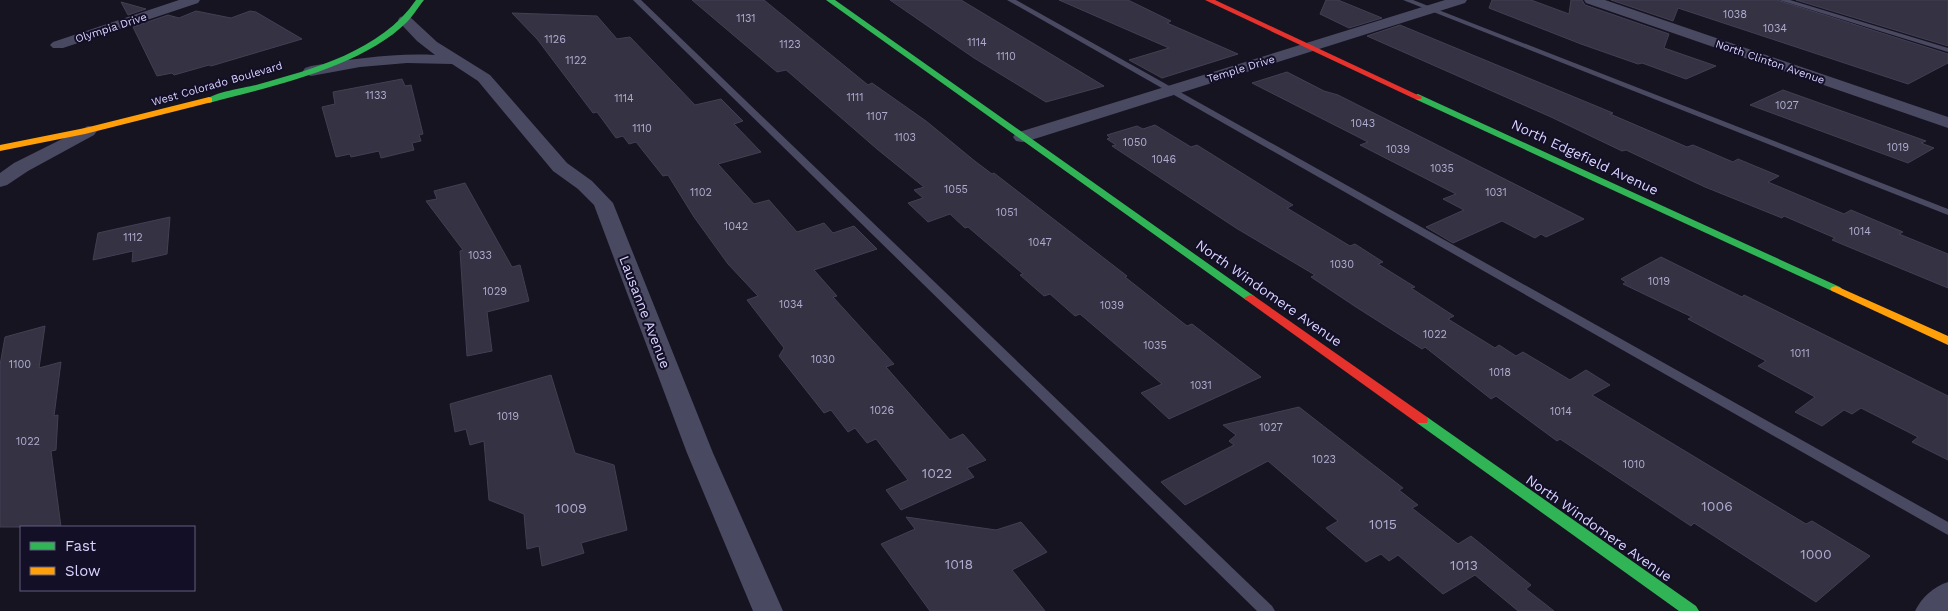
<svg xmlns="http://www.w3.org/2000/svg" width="1948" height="611" font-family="'Work Sans',sans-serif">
	<rect width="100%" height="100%" fill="#161421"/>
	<!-- building -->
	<g fill="#343243" stroke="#433f54">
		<path d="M692,0H764L868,85L872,83L926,121L976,162L992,174L994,173L1127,276L1125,277L1187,326L1192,324L1261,377L1169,419L1141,393L1162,384L1080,314L1075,316L1050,294L1044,296L1020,275L1023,274L968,227L965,228L950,214L928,222L908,203L923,198L914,190L924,187L877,149L792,75L786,70L777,72Z"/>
		<path d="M890,0H961L1104,86L1046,102L974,58Z"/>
		<path d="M1059,0H1128L1171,21L1167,23L1238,54L1162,78L1129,60L1169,48Z"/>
		<path d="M1326,0H1338L1382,18L1349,28L1320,14Z"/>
		<path d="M1492,0H1531L1569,14L1571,0H1582L1585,5L1669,34L1664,48L1716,66L1686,79L1642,63L1638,64L1581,44L1489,8Z"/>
		<path d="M1611,0H1777L1948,54V63L1908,84L1678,8L1673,21Z"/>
		<path d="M1796,0H1948V46Z"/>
		<path d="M121,2L146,9L128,15Z"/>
		<path d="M196,11L231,18L250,11L256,12L302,39L211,66L209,65L174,75L172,73L157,76L133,27L168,15L179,18Z"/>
		<path d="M512,13L597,16L617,39L630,37L695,105L721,99L743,121L734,124L761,152L718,164L754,204L769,200L797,232L824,223L833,233L854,226L877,249L814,270L837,296L833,297L894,364L886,367L950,440L963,434L986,460L967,468L974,477L901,510L886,490L908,480L876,439L867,443L855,428L848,432L831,410L824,413L779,356L784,348L747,300L758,296L728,264L694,217L668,175L663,176L636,142L629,144L623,136L616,138L597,112L593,113L537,39Z"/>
		<path d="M1400,25L1613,113L1610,114L1687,147L1693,145L1733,162L1738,159L1779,176L1768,182L1844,214L1851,210L1903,232L1899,234L1948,254V288L1832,240L1835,238L1784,216L1782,218L1705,187L1626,150L1622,151L1551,117L1367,36Z"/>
		<path d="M1287,72L1324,91L1338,95L1584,219L1546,237L1541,234L1535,238L1502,221L1453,243L1426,227L1464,210L1443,199L1456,194L1360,145L1368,142L1252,83Z"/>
		<path d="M402,79L405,86L411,85L423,134L419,135L421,141L412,143L414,150L381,158L379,151L351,157L350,154L336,157L322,107L335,104L333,92Z"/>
		<path d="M1783,90L1926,141L1921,143L1934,148L1908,163L1750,105Z"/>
		<path d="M1155,125L1191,147L1197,145L1293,205L1287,208L1350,246L1355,244L1383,262L1378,264L1415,287L1411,288L1454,316L1448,319L1495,348L1499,345L1516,356L1523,352L1570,380L1586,370L1610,385L1592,395L1806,524L1812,521L1870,556L1816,602L1694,523L1691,526L1560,439L1557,441L1496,396L1491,399L1425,347L1422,349L1356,307L1311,277L1315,275L1236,228L1112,146L1116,145L1107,139L1110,138L1107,135L1137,126L1143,129Z"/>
		<path d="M465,183L512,267L520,265L529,301L487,312L492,351L467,356L460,251L463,250L426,201L437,199L434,191Z"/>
		<path d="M170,217L167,254L132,262L133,251L93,260L98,233Z"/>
		<path d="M1661,257L1742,297L1744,295L1948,396V460L1912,442L1918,437L1861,408L1852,414L1844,410L1822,426L1795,412L1815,397L1758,366L1766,361L1688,319L1692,317L1623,284L1626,282L1621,279Z"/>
		<path d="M45,326L39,368L61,362L54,416L58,415L56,450L51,451L61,527H0V365L5,337Z"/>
		<path d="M551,375L575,453L614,465L627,530L581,543L584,553L542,566L539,546L527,549L524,514L489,500L484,441L470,445L466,429L455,432L450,404Z"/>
		<path d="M1299,407L1403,488L1399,490L1418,505L1412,508L1458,544L1471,536L1531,585L1526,589L1554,611H1518L1475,575L1443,594L1398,555L1389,561L1381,554L1366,562L1326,528L1338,521L1268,461L1185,505L1161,482L1234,445L1229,441L1236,435L1223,425Z"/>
		<path d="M906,517L996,530L1021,522L1047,552L1012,570L1045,611H930L881,544L915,529Z"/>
	</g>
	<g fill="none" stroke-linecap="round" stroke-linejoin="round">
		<!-- lane -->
		<g fill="#4a4962" fill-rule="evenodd">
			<path d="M633,0H641L1272,606L1275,611H1257Z"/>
			<path d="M1007,0H1016L1948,522V535Z"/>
			<path d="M1403,0H1413L1948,209V215Z"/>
			<path d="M1779,0H1790L1948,48V52Z"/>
		</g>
		<!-- street -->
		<g fill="#4a4962" fill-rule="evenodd">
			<path d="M179,0H200L198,3L63,48H53L50,45L53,42Z"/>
			<path d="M1445,0H1467L1465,3L1028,141L1022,142L1016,141L1013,137L1016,133Z"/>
			<path d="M1584,0H1605L1948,117V128L1586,3Z"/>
			<path d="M405,16L410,17L437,42L490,75L567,163L592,181L613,203L713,453L783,611H753L687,453L594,205L578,189L553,171L478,81L452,64L407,63L360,67L311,76L305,74L303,71L305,68L311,66C353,59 393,53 435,55L417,41L400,23L398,20L400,17Z"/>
			<path d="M88,126L94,127L97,131L94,135L28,171L7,185L0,187V173L14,163Z"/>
			<path d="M1948,582V611H1915C1922,597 1933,587 1948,582Z"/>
		</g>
		<!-- fast -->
		<g fill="#30b455" fill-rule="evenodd">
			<path d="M416,0H424C418,7 414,15 407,22C362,67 270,87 209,103L205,100C215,92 243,88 256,85C313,69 381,51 416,0Z"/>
			<path d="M826,0H835L1254,296L1256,298L1254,300H1246Z"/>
			<path d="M1418,94L1840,287L1842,289L1836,292L1832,291L1415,99V95Z"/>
			<path d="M1422,416L1427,417L1696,606L1699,611H1679L1417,423L1416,420L1417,417Z"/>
		</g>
		<!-- slow -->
		<g fill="#ff9f0a" fill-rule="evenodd">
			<path d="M209,97L212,98V102L85,134L0,151V145L85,128Z"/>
			<path d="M1836,286L1948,336V345L1832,291L1830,289L1832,287Z"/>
		</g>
		<!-- jam -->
		<g fill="#e5322d" fill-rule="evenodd">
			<path d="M1205,0H1215L1422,97L1421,99H1415Z"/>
			<path d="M1250,295L1254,296L1427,417L1428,420L1427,423H1417L1246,300L1244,298Z"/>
		</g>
	</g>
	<g text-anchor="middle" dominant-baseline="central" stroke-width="4" stroke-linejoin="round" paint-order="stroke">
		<!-- number labels -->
		<g font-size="11" fill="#b0acd0">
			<text x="1735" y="14">1038</text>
			<text x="746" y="18">1131</text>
			<text x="1775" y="28">1034</text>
			<text x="555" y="39">1126</text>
			<text x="977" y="42">1114</text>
			<text x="790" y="44">1123</text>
			<text x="1006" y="56">1110</text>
			<text x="576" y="60">1122</text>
			<text x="376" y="95">1133</text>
			<text x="855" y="97">1111</text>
			<text x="624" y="98">1114</text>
			<text x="1787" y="105">1027</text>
			<text x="877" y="116">1107</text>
			<text x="1363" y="123">1043</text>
			<text x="642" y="128">1110</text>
			<text x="905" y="137">1103</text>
			<text x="1135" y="142">1050</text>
			<text x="1898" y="147">1019</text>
			<text x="1398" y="149">1039</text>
			<text x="1164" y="159">1046</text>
			<text x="1442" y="168">1035</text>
			<text x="956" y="189">1055</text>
			<text x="701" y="192">1102</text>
			<text x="1496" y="192">1031</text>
			<text x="1007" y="212">1051</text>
			<text x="736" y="226">1042</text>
			<text x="1860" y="231">1014</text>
			<text x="133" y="237">1112</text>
			<text x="1040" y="242">1047</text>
			<text x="480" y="255">1033</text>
			<text x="1342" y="264">1030</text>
			<text x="1659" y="281">1019</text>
			<text x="495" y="291">1029</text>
			<text x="791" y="304">1034</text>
			<text x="1112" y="305">1039</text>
			<text x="1435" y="334">1022</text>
			<text x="1155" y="345">1035</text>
			<text x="1800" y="353">1011</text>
			<text x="823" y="359">1030</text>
			<text x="20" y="364">1100</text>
			<text x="1500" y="372">1018</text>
			<text x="1201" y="385">1031</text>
			<text x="882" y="410">1026</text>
			<text x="1561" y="411">1014</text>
			<text x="508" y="416">1019</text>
			<text x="1271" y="427">1027</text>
			<text x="28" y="441">1022</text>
			<text x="1324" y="459">1023</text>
			<text x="1634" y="464">1010</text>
		</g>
		<!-- far-street labels -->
		<g font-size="11" fill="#d9d4ff" stroke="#130f26">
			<text transform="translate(111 28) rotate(-18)">Olympia Drive</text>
			<text transform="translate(1770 62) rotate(19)">North Clinton Avenue</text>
			<text transform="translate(1241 69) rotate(-17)">Temple Drive</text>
			<text transform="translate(217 84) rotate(-16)">West Colorado Boulevard</text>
		</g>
		<!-- street labels -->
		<g font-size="14" fill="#d9d4ff" stroke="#130f26">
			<text transform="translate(1585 157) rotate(25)">North Edgefield Avenue</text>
			<text transform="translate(1269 293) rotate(35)">North Windomere Avenue</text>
			<text transform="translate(645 312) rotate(69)">Lausanne Avenue</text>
			<text transform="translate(1599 528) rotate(35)">North Windomere Avenue</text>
		</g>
		<!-- near-number labels -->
		<g font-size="14" fill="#b0acd0">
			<text x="937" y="473">1022</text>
			<text x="1717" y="506">1006</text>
			<text x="571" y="508">1009</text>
			<text x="1383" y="524">1015</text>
			<text x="1816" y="554">1000</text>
			<text x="959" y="564">1018</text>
			<text x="1464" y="565">1013</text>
		</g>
	</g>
	<!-- legend -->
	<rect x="20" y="526" width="175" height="65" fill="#130f26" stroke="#625e7d"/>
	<rect x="30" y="542" width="25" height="8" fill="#30b455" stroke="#625e7d"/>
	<text x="65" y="551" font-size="15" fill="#d9d4ff">Fast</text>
	<rect x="30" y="567" width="25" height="8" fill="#ff9f0a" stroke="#625e7d"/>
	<text x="65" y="576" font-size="15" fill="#d9d4ff">Slow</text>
</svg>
